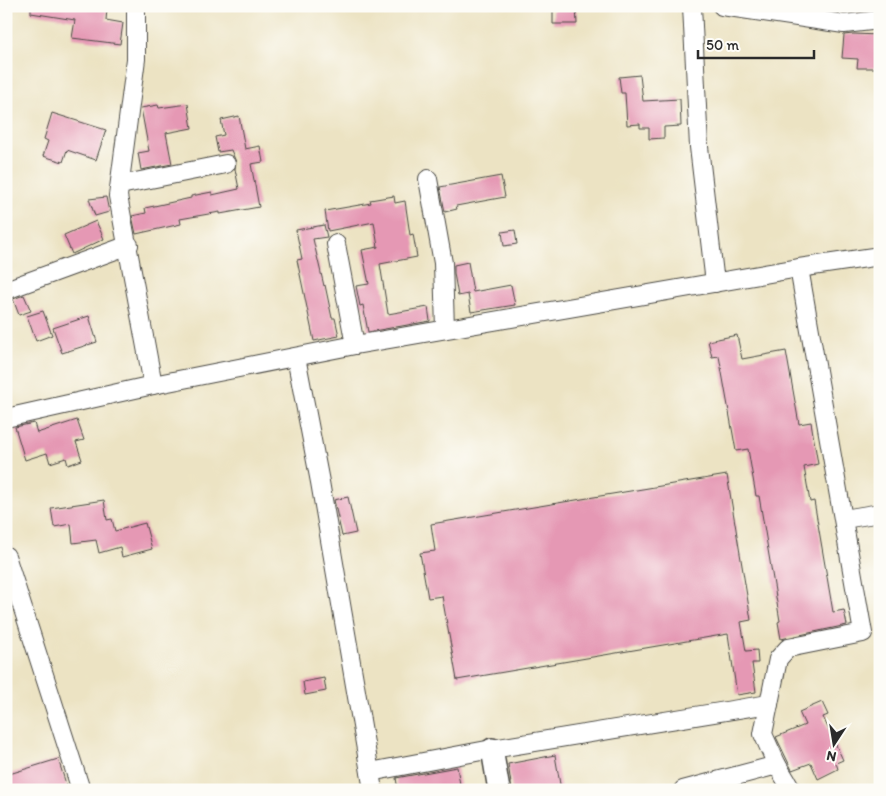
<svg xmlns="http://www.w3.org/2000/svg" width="886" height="796" font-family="Itim,sans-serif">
	<rect width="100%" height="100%" fill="#fdfcf7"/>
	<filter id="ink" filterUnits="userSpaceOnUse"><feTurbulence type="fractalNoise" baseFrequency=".02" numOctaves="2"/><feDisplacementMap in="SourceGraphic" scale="10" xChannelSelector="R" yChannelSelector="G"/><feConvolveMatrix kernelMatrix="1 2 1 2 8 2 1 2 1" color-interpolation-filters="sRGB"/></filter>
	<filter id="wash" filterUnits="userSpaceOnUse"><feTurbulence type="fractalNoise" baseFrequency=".0096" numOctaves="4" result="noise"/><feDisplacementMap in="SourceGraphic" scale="20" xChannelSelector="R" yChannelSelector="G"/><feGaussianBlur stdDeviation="1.12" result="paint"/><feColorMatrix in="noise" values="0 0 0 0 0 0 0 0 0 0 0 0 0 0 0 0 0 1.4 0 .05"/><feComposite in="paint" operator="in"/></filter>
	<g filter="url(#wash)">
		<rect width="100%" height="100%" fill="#ece3c3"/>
		<g id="blocks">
			<!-- building -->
			<g fill="#e598b4">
				<path d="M31,6H87L107,9L106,20L123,23L120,44L72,38L75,20L31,13Z"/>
				<path d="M553,6H576L577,24H553Z"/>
				<path d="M853,34L880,35V68H857L858,59L842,58L844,35Z"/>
				<path d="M640,75L643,101L680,99L681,126L664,127V138L649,139V128H640V124L627,125L625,93H621L619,77Z"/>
				<path d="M188,104L192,128L166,133L172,164L141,170L138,153L149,151L141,108L158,105L159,108Z"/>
				<path d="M52,113L106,130L96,160L67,150L63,162L43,156L48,141L44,139Z"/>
				<path d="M239,116L245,149L260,146L263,162L251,164L259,207L220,214V212L180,219L181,224L136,234L132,216L146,213L145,208L191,198V196L212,192V195L239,189L235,169L236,162L231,150L218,152L215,137L224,135L221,120Z"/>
				<path d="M501,176L505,197L456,206L457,209L445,212L440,187Z"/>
				<path d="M394,196L395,203L405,201L410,235L413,234L417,257L380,264L388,314L428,307L430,321L368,332L363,305L360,306L356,286L369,284L362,250L378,247L374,222L328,231L325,211L371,203L370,200Z"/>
				<path d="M106,197L109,212L95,216L89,199Z"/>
				<path d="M96,221L104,239L72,254L64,235Z"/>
				<path d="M324,225L327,237L313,239L324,286L325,285L332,318H335L339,336L314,341L297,260L302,259L296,230Z"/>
				<path d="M515,230L517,244L504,246L502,232Z"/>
				<path d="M468,262L473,292L511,285L515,305L471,312L468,294L458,296L454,273V265Z"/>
				<path d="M24,295L31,311L19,315L13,299Z"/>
				<path d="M43,311L52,335L36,341L27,316Z"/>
				<path d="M89,316L97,342L62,353L53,328Z"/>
				<path d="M737,335L742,359L786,351L799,424L811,422L818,464L804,467L810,502L814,501L833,612L844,610L847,625L781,639L778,622L780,621L759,496H756L748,449L736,451L719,356L712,357L708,341Z"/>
				<path d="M77,420L84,440L76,442L82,460L68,465L66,458L50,463L47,453L25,460L15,427L34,423L37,433Z"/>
				<path d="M727,475L751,620L741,622L746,651L757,650L758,663H752L756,692L737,695L728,634L457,680L442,596L428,598L420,553L435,551L431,524Z"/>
				<path d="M348,497L356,533L342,536L334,500Z"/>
				<path d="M104,500L107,520L112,519L115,531L145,523L152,549L122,557L120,547L99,553L96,540L73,543L71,524L54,527L51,508Z"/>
				<path d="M324,678L326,691L305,695L303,682Z"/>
				<path d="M822,702L828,715L823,717L843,760L836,763L838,769L818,779L811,763L792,770L776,737L805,725L799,712Z"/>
				<path d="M555,755L561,790H512L508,764Z"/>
				<path d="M58,759L68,790H6V775Z"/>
				<path d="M457,767L461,790H398L396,778Z"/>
			</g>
		</g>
	</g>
	<g filter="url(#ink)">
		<use href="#blocks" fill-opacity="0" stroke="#484742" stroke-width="1"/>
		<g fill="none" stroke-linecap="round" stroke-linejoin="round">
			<!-- minor casing -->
			<g stroke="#484742" stroke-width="20">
				<g id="minor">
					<path d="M136,6V59L118,196L153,385"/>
					<path d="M692,6L699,147L715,283"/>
					<path d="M722,6L844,24L880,20"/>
					<path d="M428,179L443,263L445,329"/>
					<path d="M120,185L226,164"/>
					<path d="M336,244L355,345"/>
					<path d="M6,290L129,245"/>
					<path d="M296,357L320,482L373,790"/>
					<path d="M6,418L153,385L355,345L799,268L880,256"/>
					<path d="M844,519L880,513"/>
					<path d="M6,556L81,790"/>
					<path d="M370,772L492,749L769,704"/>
					<path d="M683,790L777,765"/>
					<path d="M792,790L777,765L763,734L778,659L788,648L863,633L799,268"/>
				</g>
			</g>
			<!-- tertiary casing -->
			<g stroke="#484742" stroke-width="24">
				<path id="tertiary" d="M492,749L499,790"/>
			</g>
			<!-- minor -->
			<use href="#minor" stroke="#fff" stroke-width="18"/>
			<!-- tertiary -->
			<use href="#tertiary" stroke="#fff" stroke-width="21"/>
		</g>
	</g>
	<!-- margin -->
	<rect width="886" height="796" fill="none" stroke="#fdfcf7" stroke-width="25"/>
	<!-- north arrow -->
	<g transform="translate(834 744) rotate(192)" stroke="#fdfcf7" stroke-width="4" paint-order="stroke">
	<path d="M0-4L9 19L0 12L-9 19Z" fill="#2b2b2b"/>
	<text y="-8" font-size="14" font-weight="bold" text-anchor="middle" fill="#2b2b2b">N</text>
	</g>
	<!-- scale -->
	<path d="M698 50v8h116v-8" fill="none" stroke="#2b2b2b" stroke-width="2.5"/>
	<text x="706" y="50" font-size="15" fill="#2b2b2b" stroke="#fdfcf7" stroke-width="4" paint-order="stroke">50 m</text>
</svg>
